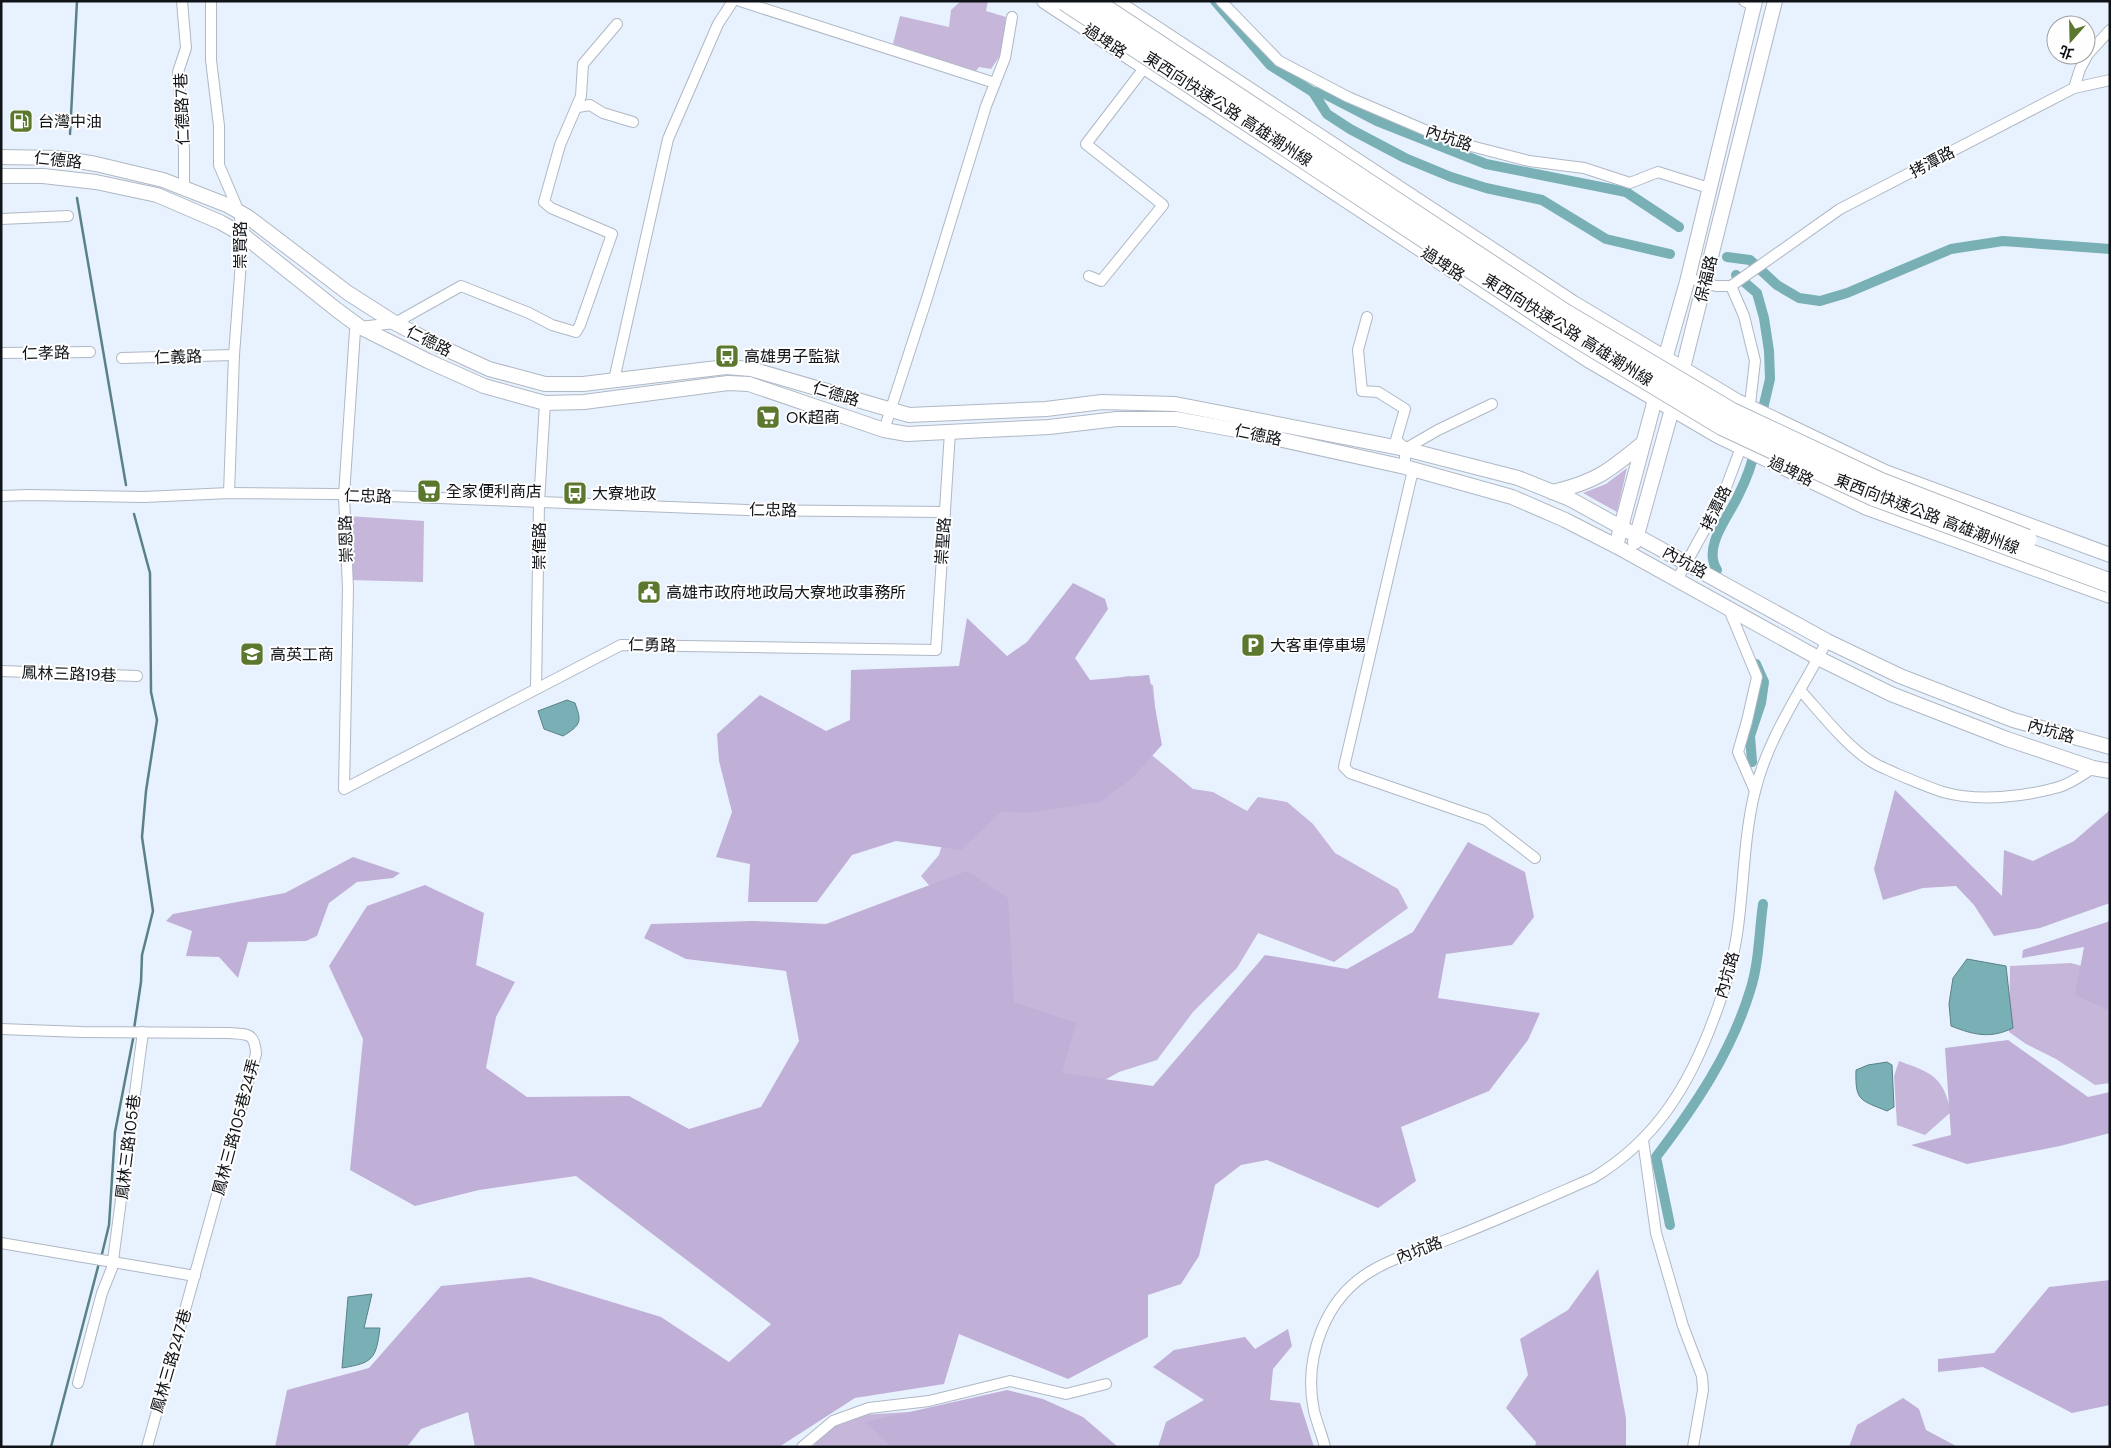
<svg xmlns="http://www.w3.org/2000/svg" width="2111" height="1448" font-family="'DM Sans','Noto Sans TC',sans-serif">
	<rect width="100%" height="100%" fill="#e8f2fe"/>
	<!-- green -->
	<g fill="#c5b6da">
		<path d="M961,1H988L986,11L1006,17L1001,54L991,69L979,67L976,71L893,44L900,16L949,27L951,10Z"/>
		<path d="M1627,468L1617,512L1583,493L1606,484Z"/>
		<path d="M348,516L424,521L423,582L350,580Z"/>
		<path d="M1129,676L1153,685L1157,728L1148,752L1193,789L1213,792L1247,811L1258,797L1287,802L1313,824L1335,853L1398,889L1408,908L1334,962L1258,933L1237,968L1193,1012L1157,1060L1119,1072L1085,1091L1060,1095L941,899L921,876L939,855L944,837L1122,677Z"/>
		<path d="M2071,963L2110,974V1083L2095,1085L2056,1059L2026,1044L2009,1032L2010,966Z"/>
		<path d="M1899,1061C1932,1073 1943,1076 1951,1112L1925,1135L1897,1125L1894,1076Z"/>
		<path d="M926,1411L943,1447H813L829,1423L859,1415Z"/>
	</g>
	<!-- forest -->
	<g fill="#c0afd7">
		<path d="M1073,583L1105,599L1108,609L1075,658L1090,680L1149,675L1162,745L1132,778L1100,802L1026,813L1002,811L961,850L896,841L852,855L817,902H748L750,864L716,857L732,812L719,761L717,734L760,695L826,731L850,720L851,670L959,666L967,618L1007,656L1027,642Z"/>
		<path d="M1895,790L2002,896L2004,850L2033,861L2074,841L2110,810V903L2040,928L1994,936L1974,905L1956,886L1923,888L1883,900L1874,869Z"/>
		<path d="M1468,842L1525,872L1534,917L1512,945L1446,954L1438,998L1540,1013L1528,1040L1489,1091L1401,1127L1416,1181L1378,1208L1267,1160L1241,1165L1215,1185L1199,1256L1181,1284L1148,1295V1337L1068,1379L959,1334L944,1384L855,1398L779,1447H475L468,1412L421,1429L407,1447H275L287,1390L369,1368L441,1286L530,1277L661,1317L729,1362L771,1324L576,1176L479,1190L415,1206L350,1170L363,1039L329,966L367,906L425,885L484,913L476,965L515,982L496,1017L486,1068L527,1097L629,1096L689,1129L761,1107L799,1041L786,971L686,959L644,938L651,924L753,921L826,924L967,871L1008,898L1014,1002L1076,1023L1062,1073L1153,1086L1265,955L1347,969L1413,932Z"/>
		<path d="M353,857L400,873L393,878L357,882L329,903L317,936L306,941L248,942L238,978L219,957L186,956L192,931L166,921L173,914L285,893Z"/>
		<path d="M2110,921V1011L2075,995L2084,947L2022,958L2023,950Z"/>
		<path d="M2008,1040L2088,1097L2110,1092V1133L2060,1146L1967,1164L1911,1145L1951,1135L1945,1048Z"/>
		<path d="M1598,1269L1626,1418V1447H1535L1536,1442L1506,1408L1528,1375L1520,1339L1568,1310Z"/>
		<path d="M2110,1280V1405L2072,1413L1983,1367L1938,1372V1359L1994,1353L2049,1287Z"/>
		<path d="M1288,1329L1292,1346L1273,1369L1270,1400L1300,1403L1314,1447H1158L1166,1422L1204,1400L1153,1367L1174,1350L1245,1337L1255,1349Z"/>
		<path d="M1007,1390L1043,1399L1083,1417L1118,1447H892L865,1422Z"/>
		<path d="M1903,1398L1919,1409L1926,1430L1958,1447H1849L1857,1425Z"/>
	</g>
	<!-- water -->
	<g fill="#78b0b5" stroke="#598186">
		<path d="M567,700L575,703C582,722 581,725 563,736L544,729L538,711Z"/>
		<path d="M1967,959L2006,966L2013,1028C1990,1039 1974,1035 1951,1026L1949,1004L1953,978Z"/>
		<path d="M1887,1062L1892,1065L1894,1107L1887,1111C1860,1100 1855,1101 1856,1070L1868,1065Z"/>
		<path d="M372,1294L364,1328H380C376,1359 373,1363 342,1368L348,1297Z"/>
	</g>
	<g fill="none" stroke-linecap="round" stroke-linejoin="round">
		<!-- stream -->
		<g stroke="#598186" stroke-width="2.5">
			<path d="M70,134L77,1"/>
			<path d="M77,198L126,485"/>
			<path d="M134,514L150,573L151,692L157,720L146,791L142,837L153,911L142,955L141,982L134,1029"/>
			<path d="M101,1258L109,1225L115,1132L134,1034"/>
			<path d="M51,1447L99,1263"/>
		</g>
		<!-- canal -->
		<g stroke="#78b0b5" stroke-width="10">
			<path d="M1215,1L1270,65L1313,92L1323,93L1377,121L1486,164L1626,192L1679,227"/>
			<path d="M1313,92L1327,114L1350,129L1405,158L1451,177L1486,188L1542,200L1606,239L1670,254"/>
			<path d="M1727,257L1750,260L1777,285L1799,298L1820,301L1847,293L1951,249L2003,241L2110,249"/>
			<path d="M1736,275L1757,293L1764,318L1769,351L1770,379L1761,417"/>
			<path d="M1717,570C1702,547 1729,516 1738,496C1746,480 1752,465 1755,449"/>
			<path d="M1752,762L1750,736L1761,703L1764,682L1756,664"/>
			<path d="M1670,1225L1656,1157C1695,1106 1731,1053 1750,991C1759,964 1759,933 1763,904"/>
		</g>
		<!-- street casing -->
		<g stroke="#afb8c4" stroke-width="12">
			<g id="street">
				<path d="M182,1L186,48L178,72L184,149V188"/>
				<path d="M211,1V60L219,126V165L239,212L243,235L234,355L229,493"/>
				<path d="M740,1L995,83"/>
				<path d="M1221,1L1279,61L1348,97L1425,130L1467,145L1529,161L1584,168L1630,183L1658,172L1709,188"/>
				<path d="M1744,1L1754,6"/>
				<path d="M617,24L583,64L581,96L560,145L544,202L551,208L612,234L580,325L576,332L552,325L529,313L461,286L395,323L360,327L355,331L344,495L348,589L344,789L621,645L936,650L950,432"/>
				<path d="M2074,88L2080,69L2088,54L2110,30"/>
				<path d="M578,107L590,105L603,113L633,122"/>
				<path d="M1,219L68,216"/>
				<path d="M1089,276L1101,281L1163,205L1086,144L1145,67"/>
				<path d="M1688,278L1716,286H1731L1840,209L2074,88L2110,80"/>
				<path d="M1731,286L1744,316L1755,361L1749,413"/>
				<path d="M1367,317L1358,350L1362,391L1378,392L1405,409L1396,440L1405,448"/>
				<path d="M1,353L90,352"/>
				<path d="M122,358L234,355"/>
				<path d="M614,380L668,139L718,24L733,1"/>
				<path d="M884,430L927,298L986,106L1005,58L1012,17"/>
				<path d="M1405,467V449L1438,430L1492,404"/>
				<path d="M1413,470L1344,767L1350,773L1486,820L1535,858"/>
				<path d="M1,496L28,495L144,497L229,493L335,494L747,510L945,512"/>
				<path d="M1677,580L1722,498L1743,442"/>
				<path d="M1728,607L1757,677L1747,721L1738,752L1755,791"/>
				<path d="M1,671L137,676"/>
				<path d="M536,689L539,503L545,403"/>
				<path d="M1800,690C1820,712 1847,747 1872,762C1880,767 1889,770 1897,774C1912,780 1927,787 1943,792C1978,802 2024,797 2059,787C2072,783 2082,775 2093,768"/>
				<path d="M1,1029L81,1032L229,1033C248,1034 255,1033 256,1054L147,1447"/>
				<path d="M1643,1140L1656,1233L1683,1326L1702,1376L1703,1390L1693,1447"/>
				<path d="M1,1243L195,1276"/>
				<path d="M78,1383L102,1293L112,1268L143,1032"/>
				<path d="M802,1447L833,1421L869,1408L929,1401L1010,1381L1066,1394L1106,1384"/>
				<path d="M1325,1447C1322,1435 1317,1423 1314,1411C1303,1358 1325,1297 1373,1270C1398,1255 1427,1248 1454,1237C1500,1219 1547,1198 1593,1178C1656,1140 1689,1086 1714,1018C1725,989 1734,958 1738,927C1744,882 1744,835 1755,791C1768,737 1802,690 1827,641"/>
			</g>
		</g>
		<!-- secondary casing -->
		<g stroke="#afb8c4" stroke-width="16">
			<g id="secondary">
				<path d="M1044,1L1588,360L1718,436L1867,508L2110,596"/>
				<path d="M1115,1L1572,302L1737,401L1885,472L2110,555"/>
				<path d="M1,157L60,158L96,164L163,180L227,205L248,217L348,293L395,323L437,345L489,369L545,384H583L726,367L751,369L909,415L1046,409L1102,402L1175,404L1405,449L1518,478L1570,499L1827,641L1900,676L2013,720L2110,747"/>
				<path d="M1,176H43L96,182L157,195L220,222L243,235L337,310L360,327L428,361L484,386L545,403L584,402L728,383L749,384L884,430L907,434L1049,427L1117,419H1176L1242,431L1405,467L1512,497L1565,520L1616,546L1818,658L1891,694L2007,739L2093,768L2110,771"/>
				<path d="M1663,366L1687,282L1755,1"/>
				<path d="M1681,376L1775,1"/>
				<path d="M1552,492C1596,482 1609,471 1643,443"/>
				<path d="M1635,542L1674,402"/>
				<path d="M1616,546L1657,392"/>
			</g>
		</g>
		<!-- street -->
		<use href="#street" stroke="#fff" stroke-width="10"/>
		<!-- secondary -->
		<use href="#secondary" stroke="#fff" stroke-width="14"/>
		<!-- highway-bridge casing -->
		<g stroke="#afb8c4" stroke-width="21" stroke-linecap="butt">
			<g id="highway-bridge">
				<path d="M1065,1L1556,325L1723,426L1873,496L2110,583"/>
				<path d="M1093,1L1564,313L1731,412L1880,482L2027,539"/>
			</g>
		</g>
		<!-- highway-bridge -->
		<use href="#highway-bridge" stroke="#fff" stroke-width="19"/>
	</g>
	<!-- icons -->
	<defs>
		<g id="fuel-square" transform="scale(1.25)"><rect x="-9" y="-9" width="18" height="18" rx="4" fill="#5b782e" stroke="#fefefe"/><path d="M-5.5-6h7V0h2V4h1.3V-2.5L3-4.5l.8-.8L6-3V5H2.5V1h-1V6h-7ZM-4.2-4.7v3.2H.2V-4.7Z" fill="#fff"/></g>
		<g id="bus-square" transform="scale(1.25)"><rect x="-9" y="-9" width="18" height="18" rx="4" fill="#5b782e" stroke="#fefefe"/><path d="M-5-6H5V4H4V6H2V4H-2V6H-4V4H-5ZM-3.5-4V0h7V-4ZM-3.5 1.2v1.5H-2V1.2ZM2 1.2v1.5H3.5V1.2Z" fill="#fff"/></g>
		<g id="supermarket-square" transform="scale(1.25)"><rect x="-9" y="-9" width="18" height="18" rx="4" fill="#5b782e" stroke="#fefefe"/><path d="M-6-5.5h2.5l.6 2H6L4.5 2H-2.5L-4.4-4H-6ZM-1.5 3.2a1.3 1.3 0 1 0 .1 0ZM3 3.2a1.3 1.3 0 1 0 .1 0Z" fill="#fff"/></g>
		<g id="civic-square" transform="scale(1.25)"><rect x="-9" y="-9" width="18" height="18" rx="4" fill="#5b782e" stroke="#fefefe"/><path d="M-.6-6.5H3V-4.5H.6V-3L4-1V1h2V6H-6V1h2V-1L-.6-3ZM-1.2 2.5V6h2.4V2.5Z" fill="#fff"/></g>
		<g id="parking-square" transform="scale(1.25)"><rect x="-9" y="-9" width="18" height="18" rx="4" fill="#5b782e" stroke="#fefefe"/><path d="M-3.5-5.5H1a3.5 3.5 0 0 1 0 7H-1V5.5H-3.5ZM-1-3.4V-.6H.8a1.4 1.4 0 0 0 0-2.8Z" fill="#fff"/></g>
		<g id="school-square" transform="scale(1.25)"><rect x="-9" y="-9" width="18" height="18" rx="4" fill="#5b782e" stroke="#fefefe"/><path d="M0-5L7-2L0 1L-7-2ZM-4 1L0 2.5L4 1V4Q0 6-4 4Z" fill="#fff"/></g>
	</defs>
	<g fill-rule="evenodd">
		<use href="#fuel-square" x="21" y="121"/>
		<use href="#bus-square" x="727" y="356"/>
		<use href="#supermarket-square" x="768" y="417"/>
		<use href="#supermarket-square" x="429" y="491"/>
		<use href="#bus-square" x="575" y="493"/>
		<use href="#civic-square" x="649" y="592"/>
		<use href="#parking-square" x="1253" y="645"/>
		<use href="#school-square" x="252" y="654"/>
	</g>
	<g text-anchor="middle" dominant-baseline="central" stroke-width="4" stroke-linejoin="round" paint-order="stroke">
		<!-- street labels -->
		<g font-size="16" fill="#101317" stroke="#fefefe">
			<text transform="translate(1105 41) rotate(33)">過埤路</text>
			<text transform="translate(182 109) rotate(-92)">仁德路7巷</text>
			<text transform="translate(1228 109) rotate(33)">東西向快速公路 高雄潮州線</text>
			<text transform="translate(1449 138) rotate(19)">內坑路</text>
			<text transform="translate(58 160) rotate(6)">仁德路</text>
			<text transform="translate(1932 162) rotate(-28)">拷潭路</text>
			<text transform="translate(240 245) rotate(-90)">崇賢路</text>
			<text transform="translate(1443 264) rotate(33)">過埤路</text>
			<text transform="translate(1706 279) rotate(-76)">保福路</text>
			<text transform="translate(1568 330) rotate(32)">東西向快速公路 高雄潮州線</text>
			<text transform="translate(429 341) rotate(27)">仁德路</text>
			<text transform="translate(46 353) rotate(-1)">仁孝路</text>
			<text transform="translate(178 357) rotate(-2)">仁義路</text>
			<text transform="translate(836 394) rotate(17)">仁德路</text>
			<text transform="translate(1258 435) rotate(12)">仁德路</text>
			<text transform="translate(1791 471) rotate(26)">過埤路</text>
			<text transform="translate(368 496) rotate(2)">仁忠路</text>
			<text transform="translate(1716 508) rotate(-64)">拷潭路</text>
			<text transform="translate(773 510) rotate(1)">仁忠路</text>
			<text transform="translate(1927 514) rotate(21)">東西向快速公路 高雄潮州線</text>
			<text transform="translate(346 539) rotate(-92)">崇恩路</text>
			<text transform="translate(943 541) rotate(-86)">崇聖路</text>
			<text transform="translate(539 546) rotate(-90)">崇偉路</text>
			<text transform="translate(1685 562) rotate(29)">內坑路</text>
			<text transform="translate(652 645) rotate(1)">仁勇路</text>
			<text transform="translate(69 674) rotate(2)">鳳林三路19巷</text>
			<text transform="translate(2051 731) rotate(16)">內坑路</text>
			<text transform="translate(1727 975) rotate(-74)">內坑路</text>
			<text transform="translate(236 1127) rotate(-75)">鳳林三路105巷24弄</text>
			<text transform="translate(128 1147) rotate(-83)">鳳林三路105巷</text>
			<text transform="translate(1419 1250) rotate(-21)">內坑路</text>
			<text transform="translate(171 1361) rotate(-74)">鳳林三路247巷</text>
		</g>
		<!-- poi labels -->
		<g font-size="16" fill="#101317" stroke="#fefefe" text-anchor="start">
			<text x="38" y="121">台灣中油</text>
			<text x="744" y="356">高雄男子監獄</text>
			<text x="786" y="417">OK超商</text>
			<text x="446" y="491">全家便利商店</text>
			<text x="592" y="493">大寮地政</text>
			<text x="666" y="592">高雄市政府地政局大寮地政事務所</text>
			<text x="1270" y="645">大客車停車場</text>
			<text x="270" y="654">高英工商</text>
		</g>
	</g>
	<!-- border -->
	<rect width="2111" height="1448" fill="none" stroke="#101317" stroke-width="5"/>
	<!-- north arrow -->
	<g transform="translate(2071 40) rotate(200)"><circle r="24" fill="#fefefe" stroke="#9fa0a2"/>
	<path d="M0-4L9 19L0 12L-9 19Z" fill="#5b782e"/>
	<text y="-8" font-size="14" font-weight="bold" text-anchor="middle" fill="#101317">北</text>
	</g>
</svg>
